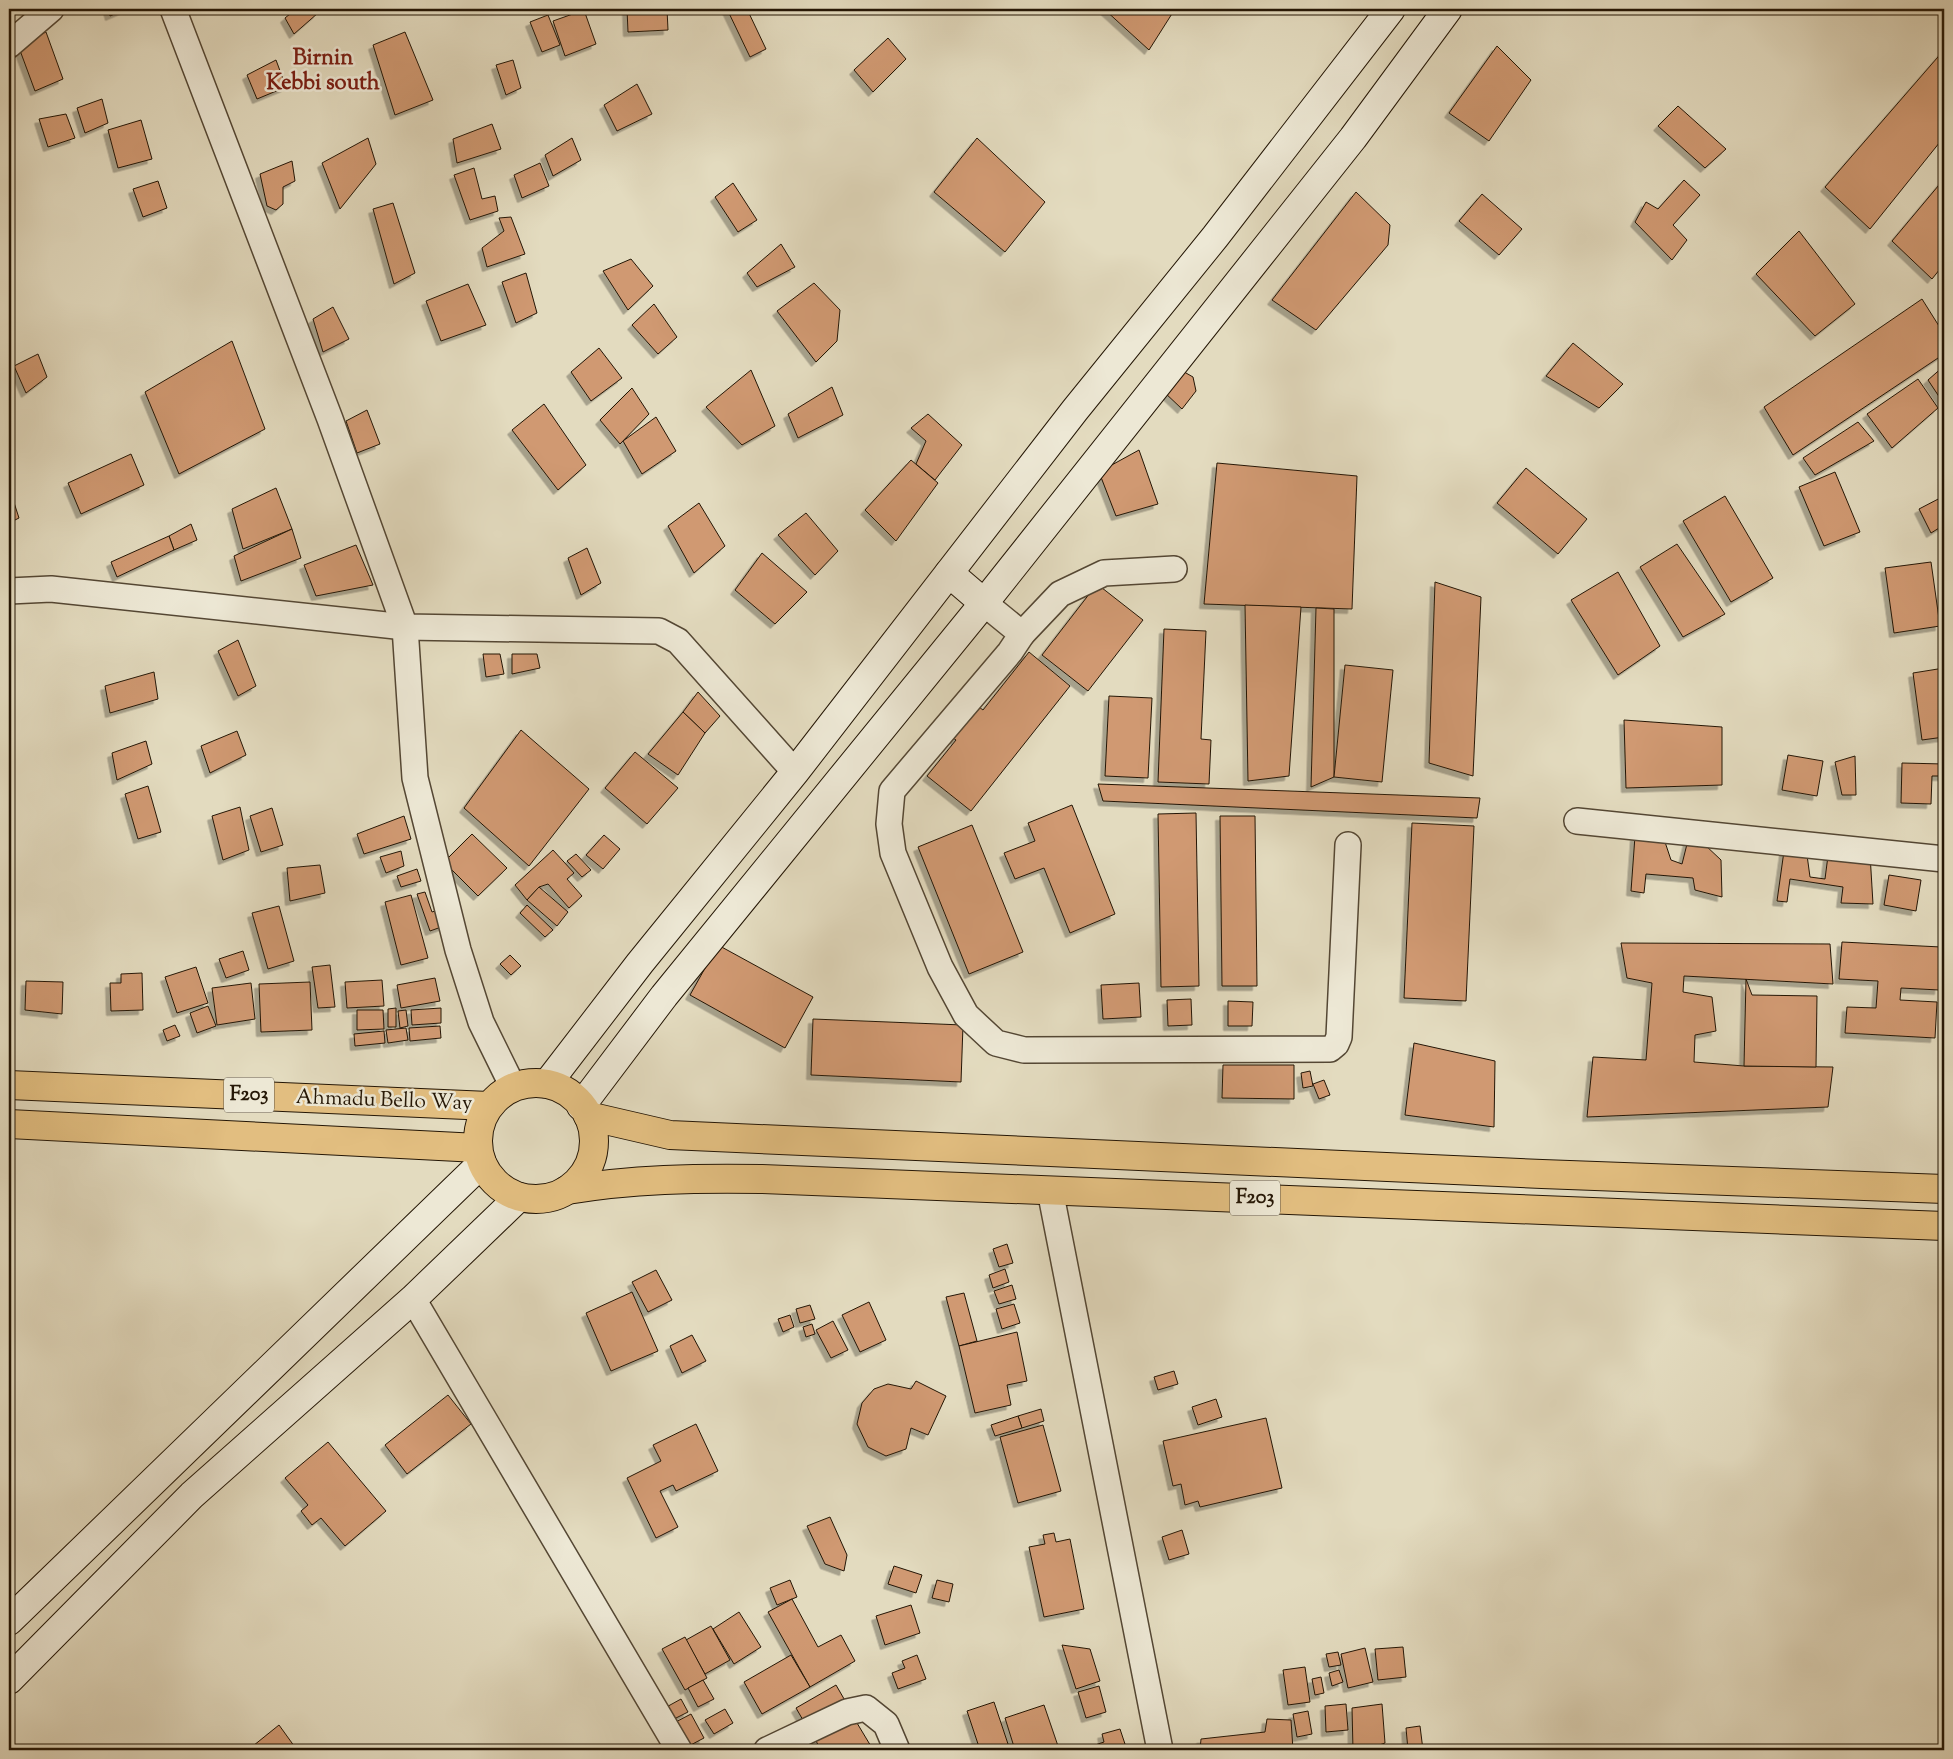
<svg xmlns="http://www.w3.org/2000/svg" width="1953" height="1759" font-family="'Sorts Mill Goudy',serif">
	<defs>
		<filter id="shadow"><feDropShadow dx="-4.5" dy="4.5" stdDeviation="0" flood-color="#0004"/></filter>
	</defs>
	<rect width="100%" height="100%" fill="#e3dbbf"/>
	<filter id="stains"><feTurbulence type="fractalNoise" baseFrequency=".004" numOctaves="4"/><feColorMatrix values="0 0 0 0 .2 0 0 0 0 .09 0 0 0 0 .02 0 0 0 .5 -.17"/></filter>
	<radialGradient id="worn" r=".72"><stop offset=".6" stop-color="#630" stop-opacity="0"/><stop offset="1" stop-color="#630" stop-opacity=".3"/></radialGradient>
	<!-- building -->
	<g fill="#d09972" stroke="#241605" filter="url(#shadow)">
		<path d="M108,9H126L110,16Z"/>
		<path d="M296,9H315L318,13L294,34L285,18Z"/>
		<path d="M627,9H667L668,30L628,32Z"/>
		<path d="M727,9H747L766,49L750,57Z"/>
		<path d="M1104,9H1175L1149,50Z"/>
		<path d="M584,10L596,44L565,56L553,21Z"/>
		<path d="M548,15L560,45L542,52L530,22Z"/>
		<path d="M46,32L63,79L35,91L18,45Z"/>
		<path d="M405,32L433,100L395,115L373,45Z"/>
		<path d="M888,38L906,59L873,92L854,70Z"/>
		<path d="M1497,46L1531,80L1489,141L1449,113Z"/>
		<path d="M1944,50V137L1870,229L1825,187Z"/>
		<path d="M276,60L286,87L257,99L247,75Z"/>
		<path d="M513,60L521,88L506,95L496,65Z"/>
		<path d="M637,84L652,114L617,131L604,105Z"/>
		<path d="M102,99L108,123L85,133L77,108Z"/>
		<path d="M1678,106L1726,149L1705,168L1658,126Z"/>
		<path d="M66,114L75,138L48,147L39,119Z"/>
		<path d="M141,120L152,159L118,168L108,130Z"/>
		<path d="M492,124L501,149L457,163L453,139Z"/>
		<path d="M368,138L376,164L340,209L322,163Z"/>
		<path d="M572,138L581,160L553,176L545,155Z"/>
		<path d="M977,138L1045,202L1005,252L934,192Z"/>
		<path d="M292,161L295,181L283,187V204L276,210L267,206L260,174Z"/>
		<path d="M540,163L549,186L522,198L514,175Z"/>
		<path d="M474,168L482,199L495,196L498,211L470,220L454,175Z"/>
		<path d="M1944,179V264L1932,279L1892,241Z"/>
		<path d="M1684,180L1700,195L1673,225L1687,240L1672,260L1635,222L1646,202L1658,209Z"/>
		<path d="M158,181L167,208L143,217L133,189Z"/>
		<path d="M733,183L757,220L738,232L715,197Z"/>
		<path d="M1356,192L1390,225L1388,245L1316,330L1272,300Z"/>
		<path d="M1482,194L1522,229L1499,255L1459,221Z"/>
		<path d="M393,203L415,273L394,284L373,209Z"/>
		<path d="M511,217L525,254L487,267L482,248L504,231L499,218Z"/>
		<path d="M1799,231L1855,304L1815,336L1756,274Z"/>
		<path d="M781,244L795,267L757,287L747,273Z"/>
		<path d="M631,259L653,286L628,310L603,271Z"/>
		<path d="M526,273L537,313L516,323L502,282Z"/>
		<path d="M814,283L840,310L837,341L816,362L777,311Z"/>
		<path d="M468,284L486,325L441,341L426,301Z"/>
		<path d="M1922,299L1944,334V354L1793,455L1764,407Z"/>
		<path d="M654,304L677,337L658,354L632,325Z"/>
		<path d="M333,307L349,339L323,352L313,319Z"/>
		<path d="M232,341L265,429L179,474L145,392Z"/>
		<path d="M1573,343L1623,384L1599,408L1546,376Z"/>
		<path d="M599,348L622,378L591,401L571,372Z"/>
		<path d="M38,354L47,377L26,393L14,366Z"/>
		<path d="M1944,366V404L1928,380Z"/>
		<path d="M1179,369L1193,377L1196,391L1182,409L1163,391Z"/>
		<path d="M751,370L775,426L742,445L706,407Z"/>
		<path d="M1918,379L1938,408L1892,448L1867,414Z"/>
		<path d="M832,387L843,415L798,438L788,414Z"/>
		<path d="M632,388L649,414L620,444L600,420Z"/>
		<path d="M544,404L586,465L558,490L512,430Z"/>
		<path d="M367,410L380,444L357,453L346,421Z"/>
		<path d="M928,414L962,445L935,480L916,464L926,441L911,428Z"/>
		<path d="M656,417L676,451L642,474L623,441Z"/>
		<path d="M1858,422L1874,441L1815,475L1803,458Z"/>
		<path d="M1139,450L1158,504L1116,516L1099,472Z"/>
		<path d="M131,454L144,485L81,514L68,483Z"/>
		<path d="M911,460L938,483L896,541L865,510Z"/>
		<path d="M1217,463L1357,476L1352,609L1204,604Z"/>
		<path d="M1526,468L1587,519L1558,554L1497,503Z"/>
		<path d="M1835,472L1860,532L1824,546L1799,487Z"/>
		<path d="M9,487L19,518L9,523Z"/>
		<path d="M276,488L292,529L243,549L232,509Z"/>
		<path d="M1725,496L1773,578L1731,602L1683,521Z"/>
		<path d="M1944,496V525L1931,533L1919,509Z"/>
		<path d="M699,503L725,546L694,573L668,526Z"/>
		<path d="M806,513L838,551L815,575L778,535Z"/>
		<path d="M191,524L197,540L174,550L169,536Z"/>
		<path d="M292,529L301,558L241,581L234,556Z"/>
		<path d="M169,536L174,550L117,577L111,562Z"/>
		<path d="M1677,544L1725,614L1683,637L1640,567Z"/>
		<path d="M356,545L373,585L316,596L304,565Z"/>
		<path d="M587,548L601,583L581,595L568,558Z"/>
		<path d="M762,553L807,592L775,624L735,590Z"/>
		<path d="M1931,562L1940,626L1894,633L1885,568Z"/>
		<path d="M1618,572L1660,646L1618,675L1571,600Z"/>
		<path d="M1435,582L1481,597L1473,776L1429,763Z"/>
		<path d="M1097,584L1143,620L1088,691L1042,655Z"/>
		<path d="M1245,605L1301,607L1289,776L1248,781Z"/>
		<path d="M1316,608L1334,609V777L1311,787Z"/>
		<path d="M1164,629L1206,631L1201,739L1211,740L1209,784L1158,782Z"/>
		<path d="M238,640L256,686L238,696L218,651Z"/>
		<path d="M1029,652L1070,686L971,811L927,776L956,740L950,736L975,704L983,710Z"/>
		<path d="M483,654H500L504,674L486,677Z"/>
		<path d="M512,654H537L540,668L512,674Z"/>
		<path d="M1345,665L1393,670L1382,782L1334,777Z"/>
		<path d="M1944,668V737L1922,740L1913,673Z"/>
		<path d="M154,672L158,699L110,713L105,686Z"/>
		<path d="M698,692L720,716L705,733L683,712Z"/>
		<path d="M1109,696L1152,698L1148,778L1105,776Z"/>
		<path d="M683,712L705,733L678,775L648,754Z"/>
		<path d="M1624,720L1722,727V785L1626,788Z"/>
		<path d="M521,730L589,789L529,866L464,808Z"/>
		<path d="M237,731L246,755L210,773L201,746Z"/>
		<path d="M146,741L152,764L117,780L112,753Z"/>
		<path d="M635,752L678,788L647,824L605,788Z"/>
		<path d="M1788,755L1823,761L1817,796L1782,790Z"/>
		<path d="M1855,756L1856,795H1842L1835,762Z"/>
		<path d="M1902,763L1944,764V776H1932L1931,804L1901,803Z"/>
		<path d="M1098,784L1480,798L1477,818L1103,801Z"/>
		<path d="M148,786L161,832L138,839L125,794Z"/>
		<path d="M1072,805L1115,914L1070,933L1044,868L1015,879L1004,853L1035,841L1028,823Z"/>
		<path d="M240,807L249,850L223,860L212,816Z"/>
		<path d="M272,808L283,845L261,852L250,816Z"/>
		<path d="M1196,813L1199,986L1161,987L1158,814Z"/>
		<path d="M404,816L411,839L364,854L357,834Z"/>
		<path d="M1220,816H1255L1257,986H1222Z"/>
		<path d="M1412,823L1474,826L1466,1001L1404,998Z"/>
		<path d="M972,825L1023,952L969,974L918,847Z"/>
		<path d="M472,834L507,868L478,896L444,862Z"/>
		<path d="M604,835L620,849L603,869L586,855Z"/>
		<path d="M1635,836L1664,839L1671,860L1682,864L1688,840L1704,844L1721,860L1722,897L1695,890L1693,878L1646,874L1644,893L1631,891Z"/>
		<path d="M1829,848L1870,854L1873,904L1841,903L1843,887L1790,879L1787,902L1777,901L1784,851L1807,855L1810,877L1825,879Z"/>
		<path d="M553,850L574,873L567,879L582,896L569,908L548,884L539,887L527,900L515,885Z"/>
		<path d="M401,851L404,866L386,873L380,857Z"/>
		<path d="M576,854L591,870L582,877L567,861Z"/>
		<path d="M320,865L325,893L290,901L287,868Z"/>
		<path d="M417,869L421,881L401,887L397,876Z"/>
		<path d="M1889,875L1921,880L1916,911L1884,905Z"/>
		<path d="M539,887L568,912L557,926L527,900Z"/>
		<path d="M425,892L432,912L438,910L444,926L430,931L417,894Z"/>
		<path d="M411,895L428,958L401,965L385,902Z"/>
		<path d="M527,905L553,930L545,937L520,913Z"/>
		<path d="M279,906L294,961L268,969L252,913Z"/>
		<path d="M1842,942L1941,947L1939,990L1901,988L1900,1000L1937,1002L1935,1038L1845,1033L1847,1007L1876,1008L1878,981L1839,979Z"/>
		<path d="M1621,943L1830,944L1833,984L1684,976L1683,992L1712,997L1716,1031L1695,1035L1694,1062L1744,1066L1833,1067L1828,1107L1587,1117L1593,1057L1646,1060L1652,983L1627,978Z"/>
		<path d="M718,945L813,997L785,1048L690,995Z"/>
		<path d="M243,951L249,970L226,978L219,959Z"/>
		<path d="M510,955L521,966L511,975L500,964Z"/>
		<path d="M330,965L335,1007L318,1008L312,967Z"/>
		<path d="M196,967L208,1003L177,1013L165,977Z"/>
		<path d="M142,973L143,1010L111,1011L110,983H121V974Z"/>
		<path d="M435,978L440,1001L401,1008L397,985Z"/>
		<path d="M1746,979L1752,995L1817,996L1816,1067L1744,1066Z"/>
		<path d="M382,980L384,1006L347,1008L345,982Z"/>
		<path d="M26,981L63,982L62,1014L25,1010Z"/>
		<path d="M310,982L312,1030L261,1032L259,984Z"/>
		<path d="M251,983L255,1019L217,1025L212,988Z"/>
		<path d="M1139,983L1141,1017L1103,1019L1101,985Z"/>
		<path d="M1191,999L1192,1025L1168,1026L1167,1000Z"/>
		<path d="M1228,1001L1253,1002L1252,1026H1228Z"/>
		<path d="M208,1006L216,1026L197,1033L190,1013Z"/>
		<path d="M396,1008V1027H388V1009Z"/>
		<path d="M441,1008V1023L412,1025L411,1010Z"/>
		<path d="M357,1010H383L384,1029L357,1030Z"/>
		<path d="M406,1010L408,1026L400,1028L398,1011Z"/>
		<path d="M813,1019L963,1025L961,1082L811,1075Z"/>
		<path d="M175,1025L180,1036L167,1041L163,1030Z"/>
		<path d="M440,1026L441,1038L410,1041L409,1028Z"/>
		<path d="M406,1028L408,1040L388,1043L386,1030Z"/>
		<path d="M384,1031L385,1043L355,1046L354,1034Z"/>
		<path d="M1414,1043L1495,1061L1494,1127L1405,1115Z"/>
		<path d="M1223,1065H1294V1099L1222,1098Z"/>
		<path d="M1310,1071L1313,1086L1303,1088L1301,1073Z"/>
		<path d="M1324,1080L1330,1095L1319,1099L1313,1084Z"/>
		<path d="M1007,1244L1013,1263L999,1267L993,1249Z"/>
		<path d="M1005,1269L1009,1282L993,1288L989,1275Z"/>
		<path d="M656,1270L672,1300L648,1312L632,1282Z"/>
		<path d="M1012,1285L1016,1299L999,1304L994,1291Z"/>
		<path d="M632,1292L658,1351L611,1371L586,1313Z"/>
		<path d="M964,1293L977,1341L959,1346L946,1297Z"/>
		<path d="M869,1302L886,1340L860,1352L842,1315Z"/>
		<path d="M1014,1304L1020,1323L1002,1329L996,1309Z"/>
		<path d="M810,1305L815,1319L800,1323L796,1309Z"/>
		<path d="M790,1315L794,1327L783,1332L778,1319Z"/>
		<path d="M833,1321L848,1350L831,1358L816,1330Z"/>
		<path d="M812,1324L815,1334L806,1337L803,1327Z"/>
		<path d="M1017,1332L1027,1381L1007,1385L1011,1405L975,1413L959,1346Z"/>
		<path d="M692,1335L706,1361L682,1373L670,1346Z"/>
		<path d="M1174,1371L1178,1384L1158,1390L1154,1377Z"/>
		<path d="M916,1381L946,1396L928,1435L911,1428L906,1449L886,1456L868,1447L857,1424L862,1403L874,1389L888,1384L911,1389Z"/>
		<path d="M448,1395L471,1424L407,1474L385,1445Z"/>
		<path d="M1216,1399L1222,1417L1198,1425L1192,1407Z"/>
		<path d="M1041,1409L1044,1421L1022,1428L1018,1416Z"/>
		<path d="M1018,1416L1022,1428L995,1436L991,1425Z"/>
		<path d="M1266,1418L1282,1488L1200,1507L1198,1501L1185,1505L1181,1484L1173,1486L1163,1441Z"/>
		<path d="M696,1424L718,1471L676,1491L673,1485L660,1491L678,1527L656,1538L627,1478L661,1461L653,1445Z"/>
		<path d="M1043,1425L1061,1491L1018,1503L1000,1437Z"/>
		<path d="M328,1442L386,1511L345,1546L321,1518L312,1525L301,1511L308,1505L285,1478Z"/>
		<path d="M830,1517L847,1555L844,1571L825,1564L807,1526Z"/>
		<path d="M1182,1530L1189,1554L1169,1560L1162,1537Z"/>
		<path d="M1054,1533L1056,1542L1070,1539L1084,1609L1044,1617L1029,1547L1045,1544L1043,1535Z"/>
		<path d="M894,1566L922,1575L916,1593L888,1584Z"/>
		<path d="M790,1580L797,1597L777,1605L770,1588Z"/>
		<path d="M937,1580L953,1584L949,1602L932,1598Z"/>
		<path d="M792,1599L818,1647L841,1635L855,1661L810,1687L768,1612Z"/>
		<path d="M911,1605L920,1633L885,1645L876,1616Z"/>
		<path d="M739,1612L761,1647L734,1664L713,1629Z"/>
		<path d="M711,1626L730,1660L705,1674L686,1640Z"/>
		<path d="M685,1637L707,1678L685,1690L662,1649Z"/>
		<path d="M1062,1645L1090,1649L1100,1681L1076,1689Z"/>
		<path d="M1403,1647L1406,1677L1378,1680L1375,1649Z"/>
		<path d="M1365,1648L1373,1682L1348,1688L1341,1654Z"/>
		<path d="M1338,1652L1341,1665L1329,1667L1326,1654Z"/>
		<path d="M791,1655L810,1687L762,1714L744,1682Z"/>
		<path d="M917,1655L926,1679L898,1689L892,1673L905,1668L902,1661Z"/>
		<path d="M1305,1667L1310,1702L1288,1705L1283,1670Z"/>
		<path d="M1339,1670L1343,1682L1332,1686L1329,1673Z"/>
		<path d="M1321,1677L1324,1693L1315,1695L1312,1679Z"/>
		<path d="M703,1680L714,1699L698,1707L688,1688Z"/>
		<path d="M836,1685L847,1704L807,1727L796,1708Z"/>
		<path d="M1099,1686L1106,1712L1086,1718L1078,1692Z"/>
		<path d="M681,1699L688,1712L668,1722L661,1710Z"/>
		<path d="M994,1702L1010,1750H980L967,1711Z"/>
		<path d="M1346,1704L1348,1730L1326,1732L1325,1706Z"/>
		<path d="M1382,1704L1385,1743L1365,1750H1353L1352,1708Z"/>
		<path d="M1044,1705L1058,1746L1044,1750H1015L1005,1718Z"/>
		<path d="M725,1709L733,1723L714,1734L705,1720Z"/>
		<path d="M1308,1711L1312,1734L1297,1737L1293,1714Z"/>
		<path d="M691,1714L704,1738L683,1749L670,1725Z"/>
		<path d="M854,1718L872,1748L868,1750H821L816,1741Z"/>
		<path d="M1267,1719L1291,1720L1293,1750H1200L1201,1739L1265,1732Z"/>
		<path d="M279,1725L297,1750H248Z"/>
		<path d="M1420,1726L1423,1750H1408L1406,1728Z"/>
		<path d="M1120,1729L1127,1750H1093L1092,1746L1104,1742L1102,1734Z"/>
	</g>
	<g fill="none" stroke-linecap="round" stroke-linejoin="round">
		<!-- street casing -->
		<g stroke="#544734" stroke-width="28">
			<g id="street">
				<path d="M173,9L330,419L405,627L415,778L458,950L481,1022L513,1087"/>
				<path d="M9,45L51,9"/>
				<path d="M9,591L51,589L405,627L659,631L678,641L795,772"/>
				<path d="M984,603L1022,634L1010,652L892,791L889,824L893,853L940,967L966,1015L996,1043L1024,1050L1330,1049L1336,1044L1339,1037L1348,845"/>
				<path d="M1022,634L1060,594L1104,573L1174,569"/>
				<path d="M1577,821L1944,859"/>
				<path d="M1050,1190L1160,1750"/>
				<path d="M413,1299L679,1750"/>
				<path d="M767,1750L847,1712L866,1708L886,1724L897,1750"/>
			</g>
		</g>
		<!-- secondary casing -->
		<g stroke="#241605" stroke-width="30">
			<g id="secondary">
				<path d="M949,573L984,603"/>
				<path d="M547,1084L640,963L795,772L1075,410L1215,237L1391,9"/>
				<path d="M581,1106L664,996L984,603L1353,138L1448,9"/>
				<path d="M9,1621L482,1163"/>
				<path d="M9,1680L192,1495L413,1299L519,1197"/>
			</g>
		</g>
		<!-- primary casing -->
		<g stroke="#241605" stroke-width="30">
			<g id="primary">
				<circle cx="536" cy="1141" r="58"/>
				<path d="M9,1085L489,1106"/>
				<path d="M588,1116L670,1135L1542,1174L1944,1189"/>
				<path d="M9,1124L478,1148"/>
				<path d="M567,1190C632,1179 696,1178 762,1179L1944,1226"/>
			</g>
		</g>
		<!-- street -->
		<use href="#street" stroke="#ede8d5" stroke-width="25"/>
		<!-- secondary -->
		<use href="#secondary" stroke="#ede8d5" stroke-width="28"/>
		<!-- primary -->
		<use href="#primary" stroke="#e2be80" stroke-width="28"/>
	</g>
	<g text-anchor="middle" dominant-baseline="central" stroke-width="5" stroke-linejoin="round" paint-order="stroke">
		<!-- shield labels -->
		<g fill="#ede8d5" stroke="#605543" stroke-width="1">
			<rect x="224" y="1077.5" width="50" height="35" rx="4"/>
			<rect x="1230" y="1180.5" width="50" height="35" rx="4"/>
		</g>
		<g font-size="20" font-weight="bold" fill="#241605">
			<text x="249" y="1095">F203</text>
			<text x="1255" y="1198">F203</text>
		</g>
		<!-- street labels -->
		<g font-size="21" fill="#241605" stroke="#ede8d5">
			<text transform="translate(384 1101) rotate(2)">Ahmadu Bello Way</text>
		</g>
		<!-- neighbourhood labels -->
		<g font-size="22" font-weight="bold" fill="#7a1f14" stroke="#ede8d5">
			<text x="323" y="59">Birnin<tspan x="323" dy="25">Kebbi south</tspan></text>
		</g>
	</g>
	<!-- margin -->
	<rect width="1953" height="1759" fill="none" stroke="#e3dbbf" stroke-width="30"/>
	<rect x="10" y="10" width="1933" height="1739" fill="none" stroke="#241605" stroke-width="2.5"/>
	<rect x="15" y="15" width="1923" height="1729" fill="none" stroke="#241605"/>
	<rect width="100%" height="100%" filter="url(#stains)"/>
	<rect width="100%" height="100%" fill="url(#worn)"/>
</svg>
